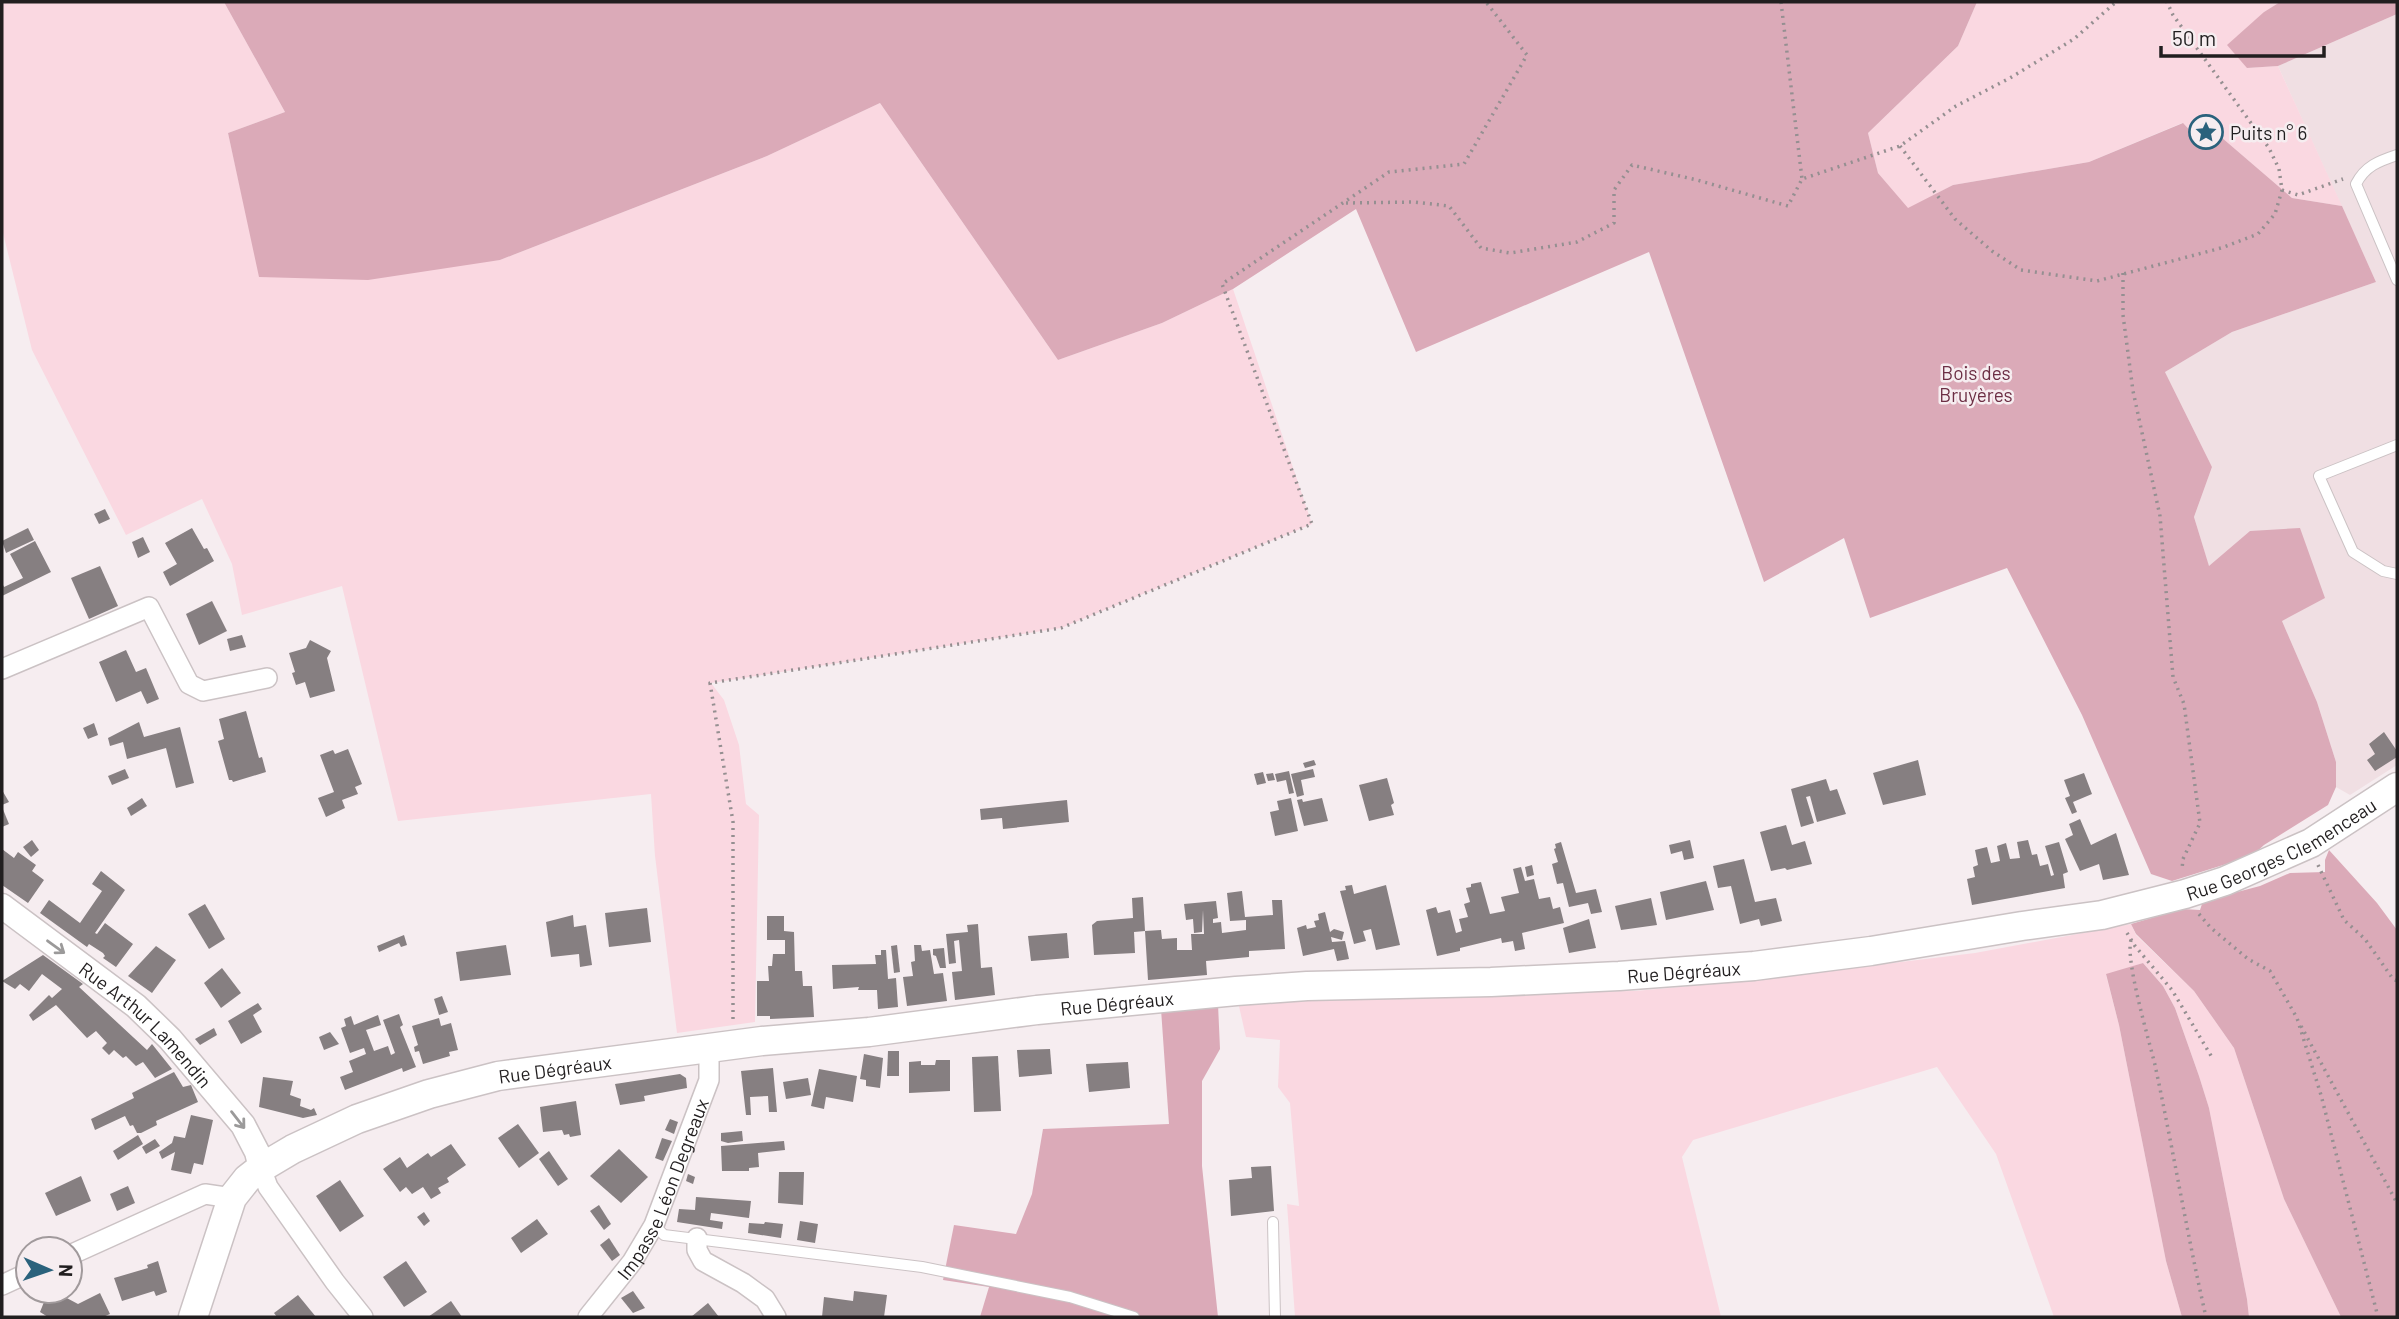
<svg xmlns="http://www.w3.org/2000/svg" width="2399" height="1319" font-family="Barlow,sans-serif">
	<rect width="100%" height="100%" fill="#f6edf0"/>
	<!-- built -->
	<path fill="#f0dfe3" d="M2397,14V765L2350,795L2336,787V762L2317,702L2282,621L2250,532L2209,567L2194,517L2212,467L2165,372L2232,332L2376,282L2278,66Z"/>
	<!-- green -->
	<g fill="#fad8e1">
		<path d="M2,2H224L285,112L228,133L260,277L500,260L767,156L880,103L1058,360L1162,323L1233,289L1312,524L1061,628L711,683L724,700L739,745L746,804L759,815L755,1022L677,1033L655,856L651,794L398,821L342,586L242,615L232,564L202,499L126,535L32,350L2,229Z"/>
		<path d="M1977,2H2280L2264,12L2247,68L2278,66L2342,206L2292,198L2222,138L2207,150L2182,123L2089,162L1953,185L1908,209L1878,173L1868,133L1958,46Z"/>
		<path d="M2131,924L2136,935L2194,991L2234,1048L2284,1199L2341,1317H2249L2247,1299L2209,1108L2199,1076L2175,1008L2163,986L2143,963L2106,975L2119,1025L2166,1261L2182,1317H2054L1996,1154L1937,1067L1693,1140L1682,1157L1721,1317H1295L1287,1204L1299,1206L1290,1103L1278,1087L1280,1040L1246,1037L1238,1002L1422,993L1635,991L1737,982L1975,953Z"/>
	</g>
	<!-- forest -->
	<g fill="#dbaab8">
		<path d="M224,2H1977L1958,46L1868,133L1878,173L1908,208L1953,185L2089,162L2183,123L2207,149L2221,137L2292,198L2342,206L2376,282L2232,332L2165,372L2212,467L2194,517L2209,566L2250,531L2300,528L2325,598L2282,621L2317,702L2336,762V787L2328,805L2264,845L2252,856L2172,881L2151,874L2082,715L2007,568L1870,618L1844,538L1764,582L1649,252L1416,352L1356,209L1233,289L1162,323L1058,360L880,103L767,156L500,260L368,280L259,277L228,133L285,112Z"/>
		<path d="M2280,2H2397V14L2278,66L2247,68L2227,45L2264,12Z"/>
		<path d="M2329,850L2377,903L2397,930V1317H2341L2284,1199L2234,1048L2194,991L2136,934L2131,924L2182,909L2200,910L2203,901L2260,886L2290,873L2325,872V860Z"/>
		<path d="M2143,963L2163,986L2175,1008L2199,1076L2209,1108L2247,1299L2249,1317H2182L2166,1261L2119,1025L2106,974Z"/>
		<path d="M1218,1004L1220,1049L1202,1081V1166L1218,1317H980L989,1287L943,1280L954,1225L1016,1234L1032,1194L1043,1129L1169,1124L1161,1009Z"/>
	</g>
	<!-- building -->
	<g fill="#867f81">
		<path d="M105,509L110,519L99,524L94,514Z"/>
		<path d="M28,528L34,540L6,553L2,541Z"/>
		<path d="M192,528L204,549L207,548L214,561L170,586L163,572L177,564L165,543Z"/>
		<path d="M143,537L150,552L138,558L132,542Z"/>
		<path d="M35,541L51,572L2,596V583L4,587L23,578L10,554Z"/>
		<path d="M100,566L118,606L89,619L71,578Z"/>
		<path d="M212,601L227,631L199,645L186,614Z"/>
		<path d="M242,635L246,647L230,651L227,639Z"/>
		<path d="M310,640L331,651L327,658L335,691L310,698L305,682L296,685L292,673L295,672L289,653L306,648Z"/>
		<path d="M126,650L136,672L146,668L159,699L147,704L141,691L116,702L99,662Z"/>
		<path d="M246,711L259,758L262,757L266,772L233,782L232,780H229L218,741L224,739L219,719Z"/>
		<path d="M139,722L144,737L180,727L194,783L176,788L166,748L127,759L123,742L110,746L108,738Z"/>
		<path d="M94,723L98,735L88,739L83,728Z"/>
		<path d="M2384,732L2397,751V757L2375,771L2367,760L2375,754L2369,744Z"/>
		<path d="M348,749L362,784L355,787L358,794L342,800L345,808L326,817L318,798L334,792L320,755L333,750L335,754Z"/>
		<path d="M1314,760L1316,765L1305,768L1303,763Z"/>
		<path d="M1918,760L1926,795L1883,805L1873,773Z"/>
		<path d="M125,769L129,778L112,785L108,776Z"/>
		<path d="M1313,769L1315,777L1301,780L1304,795L1297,797L1291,774Z"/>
		<path d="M1289,771L1294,793L1289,794L1286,780L1277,782L1275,774Z"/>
		<path d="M1263,772L1266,783L1257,785L1254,774Z"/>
		<path d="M1273,773L1275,780L1268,781L1266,774Z"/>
		<path d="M2084,773L2092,794L2073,802L2077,812L2072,814L2065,798L2070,796L2064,780Z"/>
		<path d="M1387,778L1394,803L1391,805L1394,815L1369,821L1359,785Z"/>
		<path d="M1826,779L1830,791L1837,789L1846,814L1817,822L1810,796L1806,797L1814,823L1801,827L1791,789Z"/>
		<path d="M2,790L9,802L2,805Z"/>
		<path d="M142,798L147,806L131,816L127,808Z"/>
		<path d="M1291,798L1298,831L1275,836L1270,812L1279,810L1277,801Z"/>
		<path d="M1322,798L1328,821L1304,826L1297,800L1302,799L1303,802Z"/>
		<path d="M1067,800L1069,822L1003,829L1002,818L981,820L980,809Z"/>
		<path d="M2,807L9,824L2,827Z"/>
		<path d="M2080,819L2091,845L2116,833L2129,875L2103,880L2099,864L2080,871L2065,839L2073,835L2069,824Z"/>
		<path d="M1786,825L1792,845L1805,841L1812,864L1787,870L1785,868L1771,871L1760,832Z"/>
		<path d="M32,840L39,850L31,857L23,847Z"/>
		<path d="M1690,840L1694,858L1684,860L1682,851L1671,854L1669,845Z"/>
		<path d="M2028,840L2032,855L2037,854L2040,866L2048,864L2051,876L2054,875L2045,846L2059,842L2068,872L2063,874L2065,888L1972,905L1967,879L1975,877L1973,867L1978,865L1975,850L1987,847L1991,863L2000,861L1997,846L2006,843L2010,859L2020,858L2017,842Z"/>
		<path d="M1561,842L1576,893L1596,889L1602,912L1591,914L1588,903L1569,907L1563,883L1557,884L1552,864L1558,862L1554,849L1556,848L1555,844Z"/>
		<path d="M2,849L14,858L18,852L36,865L32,871L44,880L28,903L2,885Z"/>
		<path d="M1744,859L1755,902L1776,898L1782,921L1761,926L1759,919L1740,924L1731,886L1718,888L1713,866Z"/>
		<path d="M1532,865L1534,875L1527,877L1525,867Z"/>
		<path d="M1521,867L1525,881L1534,879L1539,899L1550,897L1553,909L1560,907L1564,923L1522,933L1525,949L1515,951L1513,941L1502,943L1501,938L1460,948V951L1437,956L1426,910L1436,907L1438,913L1450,910L1456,933L1462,931L1459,919L1468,917L1464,904L1470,902L1466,888L1471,887V884L1481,882L1490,914L1505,911L1501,897L1519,893L1513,869Z"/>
		<path d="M101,871L125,890L95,933L97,934L105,923L133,944L116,967L103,958L105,956L103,953L89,944L87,947L40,913L49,900L80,923L102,891L92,884Z"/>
		<path d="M1706,881L1714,910L1666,920L1660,892Z"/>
		<path d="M1352,885L1354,894L1386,885L1400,945L1376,950L1371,929L1363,931L1366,941L1354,944L1340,891L1346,890L1345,886Z"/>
		<path d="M1242,891L1245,917L1273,915L1272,900H1282L1285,949L1249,951V957L1206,961L1207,975L1148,980L1145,931L1161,930L1162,939L1177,938V950H1192L1191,934H1204L1203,910L1202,932L1194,933L1193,919L1186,920L1184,904L1216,901L1218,918L1213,919V923L1221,922L1222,933L1246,930V920L1230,921L1227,893Z"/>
		<path d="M1143,897L1145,931L1134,932L1135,953L1094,955L1092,925L1097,921L1133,918L1132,898Z"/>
		<path d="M1651,898L1657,925L1621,930L1615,906Z"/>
		<path d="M205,904L225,939L209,949L188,914Z"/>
		<path d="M647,908L651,942L609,947L605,913Z"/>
		<path d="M1325,912L1330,932L1334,929L1344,932L1342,940L1331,937L1332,942L1345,941L1349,959L1337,961L1334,949L1303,956L1297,928L1306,925L1307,929L1316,927L1314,921L1319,920L1318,914Z"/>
		<path d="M573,915L574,927L586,925L592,965L580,967L579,954L551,957L546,922Z"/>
		<path d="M767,916H784V931L794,932L795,971H802L803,986H812L814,1017L770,1019V1016H757V981H769L768,966H772L773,954H785V940H767Z"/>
		<path d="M1589,919L1596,948L1569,953L1563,928Z"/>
		<path d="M978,924L981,968L992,967L995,995L955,1000L952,972L962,971L959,940L954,941L956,963L949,964L946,934L968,932L967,925Z"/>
		<path d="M1067,933L1069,958L1031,961L1028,936Z"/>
		<path d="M404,935L407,945L401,947L399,943L379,952L377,946Z"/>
		<path d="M506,945L511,975L460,981L456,952Z"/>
		<path d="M897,945L900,972L894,973L891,946Z"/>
		<path d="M914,945H921L922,951L930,950L934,974L943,973L947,1001L907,1006L903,977L913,976L911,962L915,961Z"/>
		<path d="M156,946L176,960L152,993L128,976Z"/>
		<path d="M944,948L946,968H940L936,956L933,955V949Z"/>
		<path d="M881,950H886L888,979L896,978L898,1007L878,1009L877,990H858L859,987L833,989L832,965L876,964L875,955H881Z"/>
		<path d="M43,955L83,984L79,987L147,1050L152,1044L172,1069L155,1078L143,1062L136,1066L126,1056L123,1058L114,1050L109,1055L102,1048L107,1043L96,1031L87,1038L56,1005L33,1021L29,1015L49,995L52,998L62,989L42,974L29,991L20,984L15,989L2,981Z"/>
		<path d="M222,968L241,993L221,1008L204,983Z"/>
		<path d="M442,996L448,1012L439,1015L434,999Z"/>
		<path d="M258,1003L262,1009L253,1015L262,1032L241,1044L228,1021Z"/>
		<path d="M399,1014L403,1025L400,1027L416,1067L403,1072L402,1068L345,1090L340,1077L353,1072L349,1061L366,1054L364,1048L350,1053L341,1028L346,1026L344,1019L351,1016L354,1025L378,1015L381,1025L366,1030L374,1051L388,1046L391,1055L395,1053L383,1020Z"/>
		<path d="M439,1018L441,1026L451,1023L458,1050L449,1052L450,1056L423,1064L419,1051L415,1052L414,1047L418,1045L412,1026Z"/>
		<path d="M214,1028L217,1035L200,1045L195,1039Z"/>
		<path d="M330,1032L339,1044L324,1050L319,1037Z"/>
		<path d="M1050,1049L1052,1074L1019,1077L1017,1050Z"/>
		<path d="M888,1051H899V1076H887Z"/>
		<path d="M864,1054L883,1058L880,1088L866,1086V1080L860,1079Z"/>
		<path d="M998,1056L1001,1111L974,1112L972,1057Z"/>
		<path d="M936,1060H950V1091L909,1093V1062L921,1061V1065H935Z"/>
		<path d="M1128,1062L1130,1088L1089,1092L1086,1064Z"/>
		<path d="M773,1068L777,1112H769L768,1096L750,1097L751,1115H746L741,1071Z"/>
		<path d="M819,1069L857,1076L853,1102L826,1097L824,1109L811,1106Z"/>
		<path d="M174,1072L183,1087L191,1085L198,1102L156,1121L157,1125L141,1133H137L133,1125L130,1126L125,1116L95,1130L91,1119L134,1098L132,1093Z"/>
		<path d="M680,1074L686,1078L687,1088L644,1096L645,1101L620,1105L615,1084Z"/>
		<path d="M263,1077L293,1081L290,1095L301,1099L300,1106L311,1110L314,1108L317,1115L303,1118L259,1107Z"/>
		<path d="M808,1078L811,1095L786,1099L783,1082Z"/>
		<path d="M576,1101L581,1135L570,1137L569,1134L564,1135L562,1130L543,1132L540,1107Z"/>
		<path d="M191,1115L213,1120L203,1165L194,1163L191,1174L171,1170L175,1152L162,1159L159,1152L172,1143L174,1136L185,1138Z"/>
		<path d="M670,1119L678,1122L674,1134L665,1130Z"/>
		<path d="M518,1124L539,1153L519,1168L498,1138Z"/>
		<path d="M742,1131L743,1141L728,1143L721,1141V1133Z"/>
		<path d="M138,1135L143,1144L118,1160L113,1151Z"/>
		<path d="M662,1138L672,1141L663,1161L655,1158Z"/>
		<path d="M155,1139L160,1146L146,1154L142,1147Z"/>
		<path d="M784,1141L785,1150L758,1153L759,1167L749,1168V1171H722L721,1146Z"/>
		<path d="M451,1144L466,1165L447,1178L449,1182L438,1188L441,1193L431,1199L423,1187L412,1194L406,1187L400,1192L383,1169L400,1157L407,1168L428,1153L431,1157Z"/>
		<path d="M619,1149L648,1177L621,1203L590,1176Z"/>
		<path d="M549,1151L568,1179L558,1186L539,1159Z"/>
		<path d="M1271,1166L1274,1211L1231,1216L1229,1180L1252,1178L1251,1167Z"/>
		<path d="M779,1172H804L803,1205L778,1203Z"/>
		<path d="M688,1174L695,1177L693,1184L686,1181Z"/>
		<path d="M81,1176L91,1201L56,1216L45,1193Z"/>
		<path d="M340,1180L364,1216L340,1232L316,1196Z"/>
		<path d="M128,1186L135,1203L117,1211L110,1194Z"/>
		<path d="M696,1197L751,1201L749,1218L711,1213L710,1220L723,1222L722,1229L677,1222L679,1209L695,1210Z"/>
		<path d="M599,1205L611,1224L604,1230L590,1211Z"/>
		<path d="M424,1212L430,1221L424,1226L417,1217Z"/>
		<path d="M537,1219L548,1234L521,1253L511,1238Z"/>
		<path d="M800,1221L818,1224L815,1243L797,1240Z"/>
		<path d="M765,1222L783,1224L781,1238L748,1233L749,1223L764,1224Z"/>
		<path d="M609,1238L620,1255L612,1261L600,1245Z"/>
		<path d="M158,1261L167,1292L156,1296L154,1291L122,1301L114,1278L148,1268L147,1265Z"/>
		<path d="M406,1261L427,1292L404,1307L383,1277Z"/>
		<path d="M633,1291L645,1308L633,1313L621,1298Z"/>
		<path d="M854,1291L887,1295L884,1317H822L824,1297L853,1301Z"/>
		<path d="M100,1293L110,1314L103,1317H48L40,1312L44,1302L63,1296L78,1304Z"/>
		<path d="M298,1295L316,1317H277L274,1313Z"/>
		<path d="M451,1301L462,1317H428Z"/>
		<path d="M708,1303L719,1317H691Z"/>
	</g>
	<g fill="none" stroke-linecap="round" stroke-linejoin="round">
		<!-- service casing -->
		<g stroke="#cbc2c4" stroke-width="12">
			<g id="service">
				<path d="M2397,155C2379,161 2365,166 2356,184L2397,280"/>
				<path d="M2397,445L2319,476L2353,552L2383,571L2397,574"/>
				<path d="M1273,1222L1275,1317"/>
				<path d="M654,1225L664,1235L922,1267L1070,1297L1134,1317"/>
			</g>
		</g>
		<!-- minor casing -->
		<g stroke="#cbc2c4" stroke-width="22">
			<g id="minor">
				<path d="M2,669L149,607L189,684L203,691L267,678"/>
				<path d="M261,1168L268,1187L335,1282L363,1317"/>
				<path d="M697,1238V1250L703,1261L743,1283L765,1299L776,1317"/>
				<path d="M70,1255L205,1194L232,1198"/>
				<path d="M2,1285L28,1273"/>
				<path id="s1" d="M588,1317L632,1262L654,1225L709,1080V1048"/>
			</g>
		</g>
		<!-- tertiary casing -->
		<g stroke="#cbc2c4" stroke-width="27">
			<g id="tertiary">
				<path id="s2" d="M2,906L136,1006L170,1039L243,1125L257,1152L261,1168"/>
			</g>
		</g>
		<!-- secondary casing -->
		<g stroke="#cbc2c4" stroke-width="31">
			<g id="secondary">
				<path id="s3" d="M193,1317L232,1198L247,1179L261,1168L293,1149L357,1119L429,1094L498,1076L762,1041L869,1032L1037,1010L1236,991L1307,986L1491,982L1619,976L1754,966L1871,951L2022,926L2102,915L2185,894L2225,881L2311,843L2397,787"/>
			</g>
		</g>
		<!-- path -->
		<g stroke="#958f91" stroke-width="3.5" stroke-dasharray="2 5" stroke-linecap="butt">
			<path d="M1781,2L1802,179"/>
			<path d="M1900,146L1955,219L1992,251L2021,270L2097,281L2221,248L2258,234L2275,214L2282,190L2279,169L2269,148L2173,15L2167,2"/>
			<path d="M2282,190L2298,195L2343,179"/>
			<path d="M1346,203L1414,202L1449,206L1481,248L1510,253L1577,242L1614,223V190L1632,165L1697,180L1788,206L1802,179L1900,146L1956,106L2010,78L2074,39L2116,2"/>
			<path d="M2123,273V315L2133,391L2160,516L2173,677L2184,704L2200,823L2183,859L2182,869"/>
			<path d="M2318,865L2344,920L2365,939L2393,979L2397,981"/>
			<path d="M2199,914L2210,927L2248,959L2270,971L2297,1018L2321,1095L2378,1317"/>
			<path d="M2127,933L2135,946L2172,990L2213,1059"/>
			<path d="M2131,940C2125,960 2149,1040 2155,1065C2173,1149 2187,1234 2206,1317"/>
			<path d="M733,1019V822L710,683L1061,628L1312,524L1222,284L1389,172L1464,164L1527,55L1486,2"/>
			<path d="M2301,1026L2397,1203"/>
		</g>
		<!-- service -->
		<use href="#service" stroke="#fff" stroke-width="10"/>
		<!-- minor -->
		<use href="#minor" stroke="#fff" stroke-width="19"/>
		<!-- tertiary -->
		<use href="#tertiary" stroke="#fff" stroke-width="24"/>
		<!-- secondary -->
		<use href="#secondary" stroke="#fff" stroke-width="28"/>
	</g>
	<!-- one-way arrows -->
	<defs><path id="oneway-shaft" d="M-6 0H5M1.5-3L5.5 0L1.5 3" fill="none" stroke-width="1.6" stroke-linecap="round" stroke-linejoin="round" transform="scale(1.75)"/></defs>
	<g stroke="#9b9a9a">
		<use href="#oneway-shaft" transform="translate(56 947) rotate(36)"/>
		<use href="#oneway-shaft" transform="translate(238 1120) rotate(52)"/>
	</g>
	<!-- icons -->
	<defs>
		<g id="sight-ring" transform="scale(1.75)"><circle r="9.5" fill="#f6edf0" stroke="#2a627c" stroke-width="1.5"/><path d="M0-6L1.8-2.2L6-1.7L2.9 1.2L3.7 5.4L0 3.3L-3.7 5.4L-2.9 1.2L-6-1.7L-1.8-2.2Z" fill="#2a627c"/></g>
	</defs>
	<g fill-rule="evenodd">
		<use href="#sight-ring" x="2206" y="132"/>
	</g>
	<g text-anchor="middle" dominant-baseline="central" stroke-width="5" stroke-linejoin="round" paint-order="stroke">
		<!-- poi labels -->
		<g font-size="19" fill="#211e1f" stroke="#f6edf0" text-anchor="start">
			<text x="2230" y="132">Puits n° 6</text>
		</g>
		<!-- park labels -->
		<g font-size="19" fill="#6c2e44" stroke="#f6edf0">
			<text x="1976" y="372">Bois des<tspan x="1976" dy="22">Bruyères</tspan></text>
		</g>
		<!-- street labels -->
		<g font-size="19" fill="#211e1f" stroke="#f6edf0">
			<text stroke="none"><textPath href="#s3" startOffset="2228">Rue Georges Clemenceau</textPath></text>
			<text stroke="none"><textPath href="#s3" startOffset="1614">Rue Dégréaux</textPath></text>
			<text stroke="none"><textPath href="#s3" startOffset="1046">Rue Dégréaux</textPath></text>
			<text stroke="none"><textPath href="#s2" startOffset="187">Rue Arthur Lamendin</textPath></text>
			<text stroke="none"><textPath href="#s3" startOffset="480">Rue Dégréaux</textPath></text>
			<text stroke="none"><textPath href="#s1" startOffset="150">Impasse Léon Degreaux</textPath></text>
		</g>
	</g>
	<!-- border -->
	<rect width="2399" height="1319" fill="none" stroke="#211e1f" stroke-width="7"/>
	<!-- north arrow -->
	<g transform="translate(49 1270) rotate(92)"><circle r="33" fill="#f6edf0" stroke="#a19a9c" stroke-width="2"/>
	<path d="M0-5L12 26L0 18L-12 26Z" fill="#2a627c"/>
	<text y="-10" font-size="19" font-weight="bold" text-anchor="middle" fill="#211e1f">N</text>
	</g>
	<!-- scale -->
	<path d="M2161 46v10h163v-10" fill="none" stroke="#211e1f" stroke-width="3.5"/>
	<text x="2172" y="46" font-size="21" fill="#211e1f" stroke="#f6edf0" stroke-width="5" paint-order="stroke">50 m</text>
</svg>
